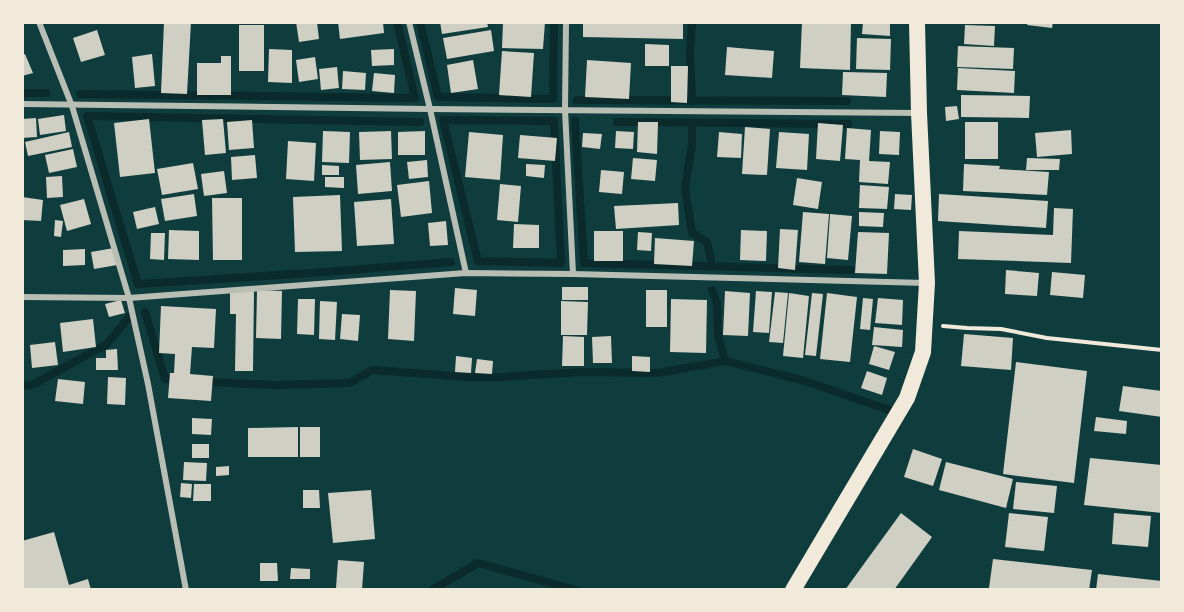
<svg xmlns="http://www.w3.org/2000/svg" width="1184" height="612" font-family="Commissioner,sans-serif">
	<rect width="100%" height="100%" fill="#0f3d3e"/>
	<g fill="none" stroke-linecap="round" stroke-linejoin="round">
		<!-- stream -->
		<g stroke="#0a2a2b" stroke-width="8">
			<path d="M420,22L438,97L553,99L554,22"/>
			<path d="M692,22L690,53L692,101"/>
			<path d="M22,93H46"/>
			<path d="M80,94L415,98L397,22"/>
			<path d="M577,100L847,101"/>
			<path d="M443,120L554,121L561,263L478,261Z"/>
			<path d="M575,121L584,263L851,270"/>
			<path d="M420,122L87,116L138,284L311,273L451,262"/>
			<path d="M617,122L848,124"/>
			<path d="M692,123V144L685,188L692,233L707,242L712,265"/>
			<path d="M712,290L717,304L718,336L725,361"/>
			<path d="M145,312L165,379L178,380"/>
			<path d="M205,382L275,385L350,383L372,370L468,377H500L582,372L657,373L725,361L805,381L898,413"/>
			<path d="M22,386L34,384L107,344L131,315"/>
			<path d="M432,590L478,563L576,590"/>
		</g>
	</g>
	<!-- building -->
	<g fill="#cfcfc3">
		<path d="M164,22H191L187,94L161,93Z"/>
		<path d="M296,22H317L319,39L299,42Z"/>
		<path d="M338,22H383L384,33L340,39Z"/>
		<path d="M440,22H487L488,27L442,34Z"/>
		<path d="M503,22H545L543,49L502,48Z"/>
		<path d="M583,22H683V39L583,37Z"/>
		<path d="M802,22H851L850,70L800,68Z"/>
		<path d="M863,22H890V36L862,34Z"/>
		<path d="M1028,22H1053L1052,28L1027,25Z"/>
		<rect x="239" y="25" width="25" height="46"/>
		<path d="M965,25L995,26L994,46L964,44Z"/>
		<path d="M97,30L105,55L81,62L73,38Z"/>
		<path d="M491,30L494,51L447,59L443,38Z"/>
		<path d="M857,38L891,39L890,70L856,69Z"/>
		<path d="M645,44L669,45V66H645Z"/>
		<path d="M958,46L1014,48L1013,69L957,67Z"/>
		<path d="M727,47L774,51L772,78L725,75Z"/>
		<path d="M269,49L292,50V83L268,82Z"/>
		<path d="M394,49V65L372,66L371,50Z"/>
		<path d="M502,51L534,53L531,97L499,95Z"/>
		<path d="M25,54L33,73L22,76V55Z"/>
		<path d="M152,54L155,86L135,88L132,57Z"/>
		<path d="M221,56H231V95H197V63H221Z"/>
		<path d="M315,57L318,79L299,82L296,60Z"/>
		<path d="M473,60L478,89L451,93L447,65Z"/>
		<path d="M587,60L631,63L629,99L585,97Z"/>
		<path d="M671,66H688L687,103L671,102Z"/>
		<path d="M337,67L339,88L321,90L319,69Z"/>
		<path d="M958,68L1015,71L1014,93L957,90Z"/>
		<path d="M343,71L366,73L365,90L342,89Z"/>
		<path d="M843,72L887,73L886,97L842,95Z"/>
		<path d="M374,73L395,75L394,93L372,91Z"/>
		<path d="M961,95L1030,96L1029,118L961,117Z"/>
		<path d="M957,106L959,119L946,121L945,107Z"/>
		<path d="M64,115L66,131L40,135L38,119Z"/>
		<path d="M36,118L37,137L22,138V119Z"/>
		<path d="M149,119L155,173L120,177L114,123Z"/>
		<path d="M223,119L226,153L205,155L202,120Z"/>
		<path d="M252,120L254,148L229,150L227,122Z"/>
		<path d="M638,122H658L657,154L637,152Z"/>
		<rect x="965" y="122" width="33" height="37"/>
		<path d="M818,123L843,125L840,161L816,159Z"/>
		<path d="M745,127L770,129L767,175L742,174Z"/>
		<path d="M847,128L871,130L869,161L890,162L888,184L859,182L860,160L845,159Z"/>
		<path d="M1071,130L1072,154L1037,157L1035,133Z"/>
		<path d="M323,131L350,132L349,163L322,162Z"/>
		<path d="M391,131L392,159L360,160L359,132Z"/>
		<path d="M425,131V155H398V132Z"/>
		<path d="M616,131L634,132L633,149L615,148Z"/>
		<path d="M880,131L900,132L899,155L879,154Z"/>
		<path d="M69,132L72,147L28,156L25,142Z"/>
		<path d="M469,132L503,135L500,180L465,177Z"/>
		<path d="M719,132L742,134L741,158L717,157Z"/>
		<path d="M779,132L809,134L807,170L776,168Z"/>
		<path d="M583,133L602,134L600,149L582,147Z"/>
		<path d="M520,135L557,138L555,161L518,158Z"/>
		<path d="M288,141L316,143L314,181L286,179Z"/>
		<path d="M73,149L77,167L49,173L45,155Z"/>
		<path d="M255,155L257,178L232,180L231,157Z"/>
		<path d="M633,158L657,160L655,181L631,179Z"/>
		<path d="M1027,158L1060,159L1059,170H1026Z"/>
		<path d="M427,160L428,177L409,179L407,162Z"/>
		<path d="M390,162L392,191L358,194L356,165Z"/>
		<path d="M193,163L198,189L162,195L157,169Z"/>
		<path d="M526,164L545,165L544,178L526,176Z"/>
		<path d="M964,164L1000,166L999,169L1049,172L1047,195L963,191Z"/>
		<path d="M322,165L339,166V175H322Z"/>
		<path d="M601,170L624,172L622,194L599,192Z"/>
		<path d="M224,171L227,193L204,196L201,174Z"/>
		<path d="M62,176L63,197L47,198L46,177Z"/>
		<path d="M325,177H344V188L325,187Z"/>
		<path d="M797,178L822,182L818,209L793,205Z"/>
		<path d="M429,181L432,213L401,217L397,185Z"/>
		<path d="M500,184L521,186L518,222L497,220Z"/>
		<path d="M860,185L889,187L887,209L859,208Z"/>
		<path d="M194,194L197,216L165,221L161,199Z"/>
		<path d="M895,194L912,195L911,210L894,209Z"/>
		<path d="M939,194L1048,201L1046,228L938,221Z"/>
		<path d="M340,195L342,251L295,252L293,197Z"/>
		<path d="M22,197L43,200L41,221L22,220Z"/>
		<path d="M212,198H242V260H213Z"/>
		<path d="M84,199L91,224L67,231L60,205Z"/>
		<path d="M391,199L394,244L357,246L354,202Z"/>
		<path d="M678,203L679,225L616,229L614,206Z"/>
		<path d="M155,207L159,224L137,229L133,212Z"/>
		<path d="M1054,208L1073,209L1071,263L958,259L959,231L1053,235Z"/>
		<path d="M803,212L829,214L825,264L799,262Z"/>
		<path d="M859,212L884,213L883,227L859,226Z"/>
		<path d="M830,214L852,216L848,260L827,258Z"/>
		<path d="M55,220L63,221L61,237L54,236Z"/>
		<path d="M446,221L448,245L430,246L428,223Z"/>
		<path d="M514,224L539,225V248H513Z"/>
		<path d="M780,229L798,230L795,270L778,268Z"/>
		<path d="M169,230L199,231V260L168,259Z"/>
		<path d="M741,230L767,231L766,261L740,260Z"/>
		<rect x="594" y="231" width="29" height="30"/>
		<path d="M638,232L652,233L651,251L637,250Z"/>
		<path d="M858,232L889,233L887,274L855,273Z"/>
		<path d="M151,233H165L164,260L150,259Z"/>
		<path d="M655,238L694,241L692,266L654,264Z"/>
		<path d="M114,248L117,265L94,269L91,252Z"/>
		<path d="M85,249V265L63,266V250Z"/>
		<path d="M1006,270L1039,273L1037,296L1005,294Z"/>
		<path d="M1052,272L1085,275L1083,298L1050,295Z"/>
		<rect x="562" y="287" width="26" height="13"/>
		<path d="M455,288L477,290L475,316L453,314Z"/>
		<path d="M257,290L282,291L281,339L256,338Z"/>
		<path d="M390,290L416,291L414,341L388,339Z"/>
		<rect x="646" y="290" width="21" height="37"/>
		<path d="M230,291H254L253,371H235L236,314H230Z"/>
		<path d="M725,291L750,293L748,336L723,335Z"/>
		<path d="M756,291L772,292L769,333L753,332Z"/>
		<path d="M775,292L788,293L783,343L769,342Z"/>
		<path d="M789,293L809,296L803,358L783,356Z"/>
		<path d="M812,293L823,294L816,356L805,355Z"/>
		<path d="M827,293L857,297L850,362L820,359Z"/>
		<path d="M863,298L873,299L870,330L860,329Z"/>
		<path d="M878,298L903,300L902,325L875,323Z"/>
		<path d="M298,299H315L314,335L297,334Z"/>
		<path d="M671,299L707,300L706,353L670,352Z"/>
		<path d="M121,300L125,313L109,317L105,304Z"/>
		<path d="M320,301L337,302L335,340L319,339Z"/>
		<path d="M561,301L588,302L587,335H561Z"/>
		<path d="M161,306L216,309L214,348L192,347L190,374L213,376L211,401L168,398L170,373H174L175,354L159,353Z"/>
		<path d="M342,314L360,315L358,341L340,339Z"/>
		<path d="M93,319L96,347L63,352L60,323Z"/>
		<path d="M874,327L903,330L902,347L872,345Z"/>
		<path d="M964,334L1013,338L1011,370L961,366Z"/>
		<path d="M563,336L584,337V366H562Z"/>
		<path d="M611,336L612,363H593L592,337Z"/>
		<path d="M55,342L58,365L32,368L30,345Z"/>
		<path d="M874,346L895,352L889,370L869,364Z"/>
		<path d="M117,349L118,370H96V358H106V350Z"/>
		<path d="M456,356L472,358L471,373L455,372Z"/>
		<path d="M632,356L650,357V372L632,371Z"/>
		<path d="M477,359L493,361L492,374L475,373Z"/>
		<path d="M1016,362L1087,371L1074,483L1003,474Z"/>
		<path d="M867,371L887,378L882,395L861,388Z"/>
		<path d="M108,377L126,378L125,405L107,404Z"/>
		<path d="M58,379L85,382L83,404L55,401Z"/>
		<path d="M1123,386L1162,391V417L1119,411Z"/>
		<path d="M1096,417L1127,421L1126,434L1094,431Z"/>
		<path d="M192,418L212,419L211,435L192,434Z"/>
		<path d="M298,427V457H248V428Z"/>
		<rect x="300" y="427" width="20" height="30"/>
		<rect x="192" y="444" width="17" height="14"/>
		<path d="M913,449L942,459L933,486L904,477Z"/>
		<path d="M1090,458L1162,465V513L1084,505Z"/>
		<path d="M184,462L207,463L206,481L183,480Z"/>
		<path d="M946,462L1013,479L1006,508L939,490Z"/>
		<path d="M229,466V475L216,476V467Z"/>
		<path d="M1016,482L1057,486L1054,513L1013,509Z"/>
		<path d="M181,483L192,484L191,498L180,497Z"/>
		<path d="M194,484H211V501H193Z"/>
		<path d="M303,490H319L320,508H303Z"/>
		<path d="M371,490L375,539L333,543L328,493Z"/>
		<path d="M901,513L932,537L894,590H845Z"/>
		<path d="M1009,513L1048,517L1044,551L1005,547Z"/>
		<path d="M1114,513L1151,516L1148,547L1112,544Z"/>
		<path d="M54,532L69,585L88,579L91,590H22V541Z"/>
		<path d="M993,559L1092,570L1089,590H1006L989,588Z"/>
		<path d="M338,560L364,562L362,590L336,588Z"/>
		<path d="M260,563H277L278,581H260Z"/>
		<path d="M291,568L310,569V579H290Z"/>
		<path d="M1098,574L1162,581V590H1096Z"/>
	</g>
	<g fill="none" stroke-linecap="round" stroke-linejoin="round">
		<!-- path -->
		<path stroke="#f1e9da" stroke-width="4" d="M943,326L967,328L1001,329L1047,338L1162,350"/>
		<!-- minor -->
		<g stroke="#b8beb3" stroke-width="6">
			<path d="M39,22L72,106L129,298L148,384L186,590"/>
			<path d="M409,22L430,109L466,273"/>
			<path d="M566,22L565,110L573,274"/>
			<path d="M22,104L430,109L919,113"/>
			<path d="M22,297L129,298L466,273L573,274L926,283"/>
		</g>
		<!-- trunk -->
		<path stroke="#f1e9da" stroke-width="16" d="M793,590L907,398L923,352L927,283L919,113L917,22"/>
	</g>
	<!-- border -->
	<rect width="1184" height="612" fill="none" stroke="#f1e9da" stroke-width="48"/>
</svg>
